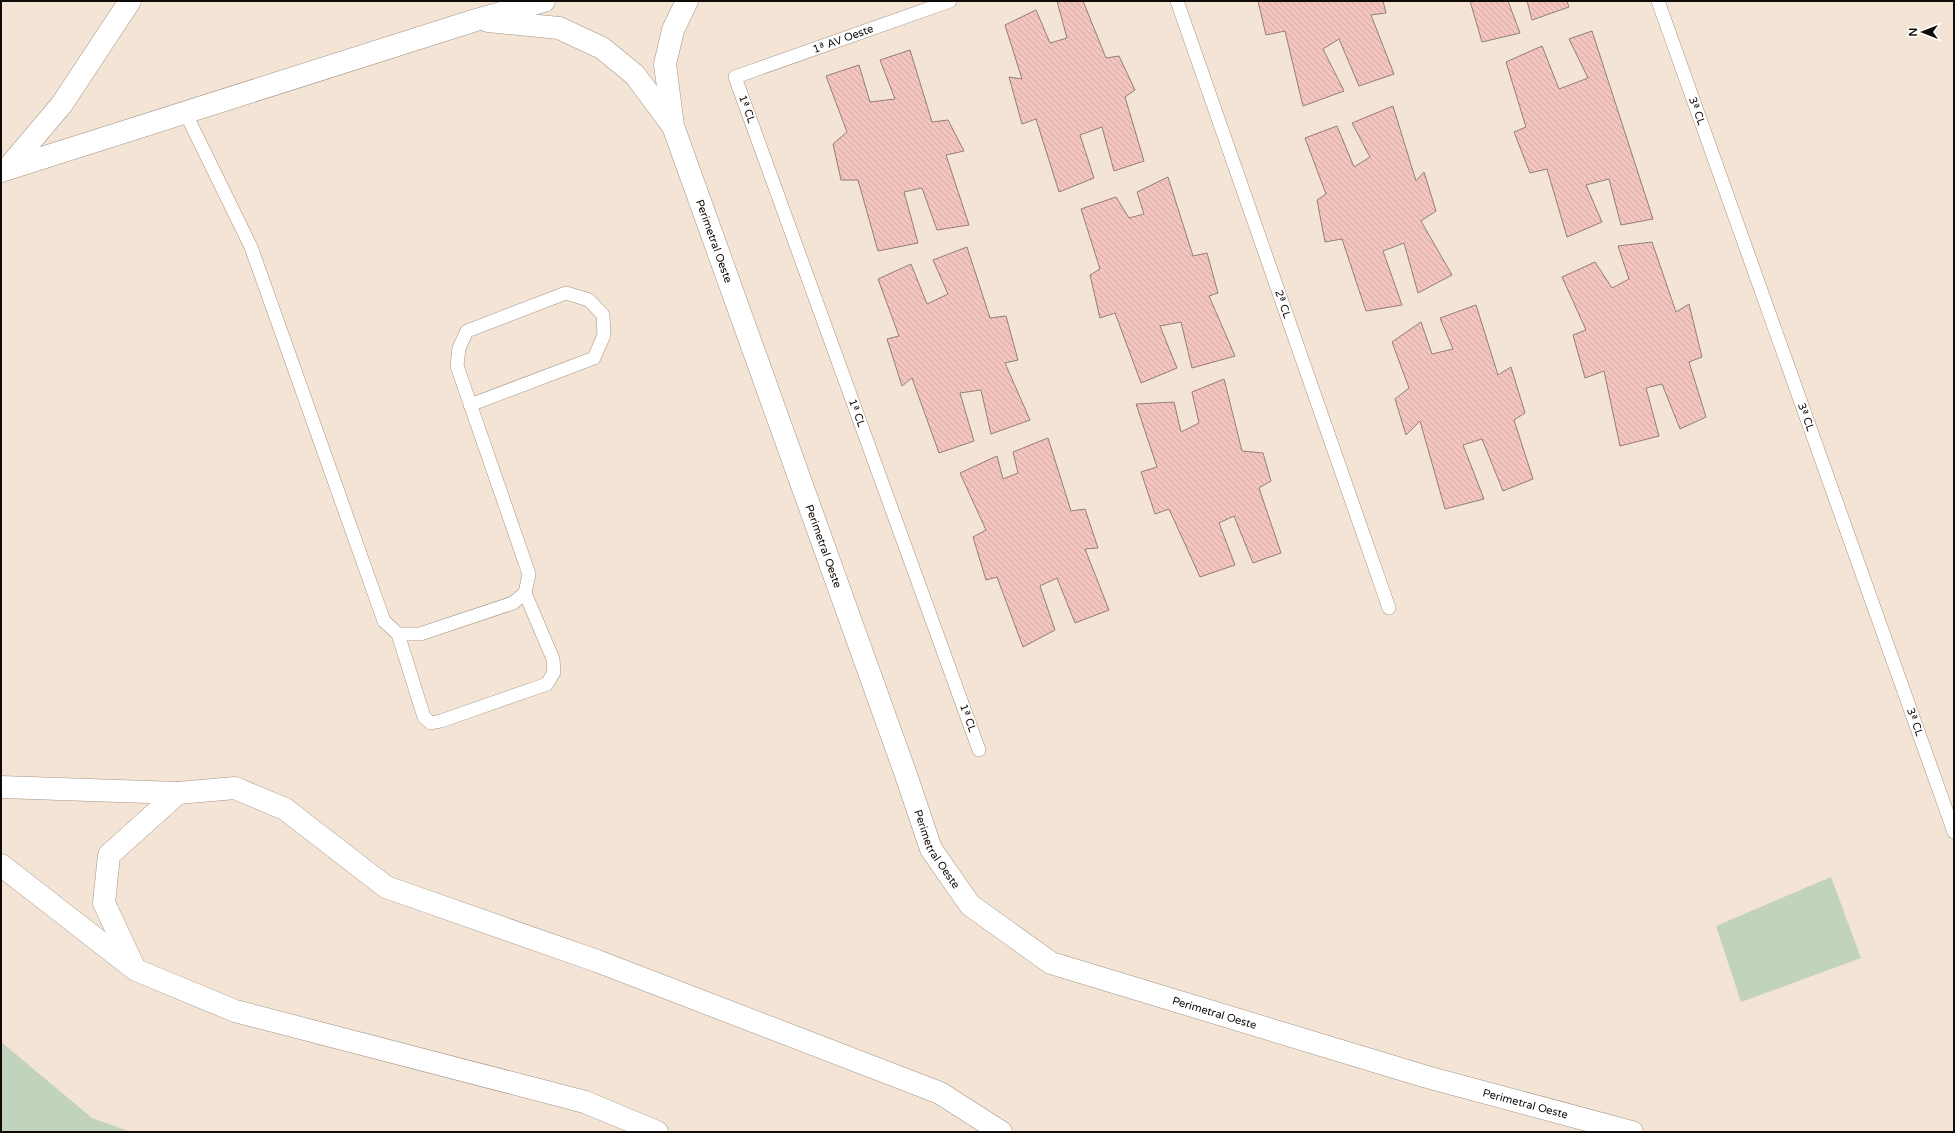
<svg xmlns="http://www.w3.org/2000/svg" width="1955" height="1133" font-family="'Varela Round',sans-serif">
	<defs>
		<pattern id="building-back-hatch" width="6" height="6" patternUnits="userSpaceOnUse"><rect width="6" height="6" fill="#f3c5be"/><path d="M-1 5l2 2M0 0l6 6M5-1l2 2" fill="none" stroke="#cfa8a2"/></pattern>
	</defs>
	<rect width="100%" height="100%" fill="#f3e4d5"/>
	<!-- grass -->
	<g fill="#c1d2bd">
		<path d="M1831,877L1861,958L1741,1002L1716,926Z"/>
		<path d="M1,1042L92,1118L131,1132H1Z"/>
	</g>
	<!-- building -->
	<g fill="url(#building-back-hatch)" stroke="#937e7b">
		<path d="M1057,1H1083L1106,58L1119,56L1135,90L1125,97L1144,161L1114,171L1102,127L1080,135L1094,178L1059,192L1036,119L1022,124L1009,77L1022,79L1005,25L1036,10L1050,43L1067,38Z"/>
		<path d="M1258,1H1383L1386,13L1371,15L1394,74L1359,86L1339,39L1323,49L1344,91L1303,106L1285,31L1266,35Z"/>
		<path d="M1470,1H1508L1520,33L1482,42Z"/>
		<path d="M1527,1H1567L1569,7L1532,20Z"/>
		<path d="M1592,31L1653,219L1621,225L1609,179L1586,185L1602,222L1567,237L1547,169L1530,173L1514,132L1526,127L1506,62L1542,46L1559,89L1588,78L1569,39Z"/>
		<path d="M910,50L932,122L948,120L964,151L946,155L969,225L937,230L922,188L904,192L918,243L878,251L858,180H841L833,144L847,132L826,76L859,65L870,102L895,99L880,60Z"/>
		<path d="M1393,106L1416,181L1424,172L1436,211L1421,221L1452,275L1418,293L1404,243L1383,251L1402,305L1366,311L1342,239L1325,242L1317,200L1326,194L1305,138L1337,126L1354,167L1370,157L1352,123Z"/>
		<path d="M1168,177L1193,256L1207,253L1218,293L1209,296L1235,356L1192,368L1181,322L1160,326L1177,368L1141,383L1115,313L1100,318L1090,275L1100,269L1081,209L1116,197L1129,218L1144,214L1137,192Z"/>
		<path d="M1652,242L1676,312L1689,304L1702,357L1689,362L1706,417L1680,429L1662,384L1646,388L1659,436L1620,446L1604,371L1585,378L1573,335L1586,330L1562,277L1595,262L1612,288L1629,279L1618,246Z"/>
		<path d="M967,247L990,318L1006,316L1018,360L1005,363L1030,420L991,434L981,390L960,393L974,441L939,453L912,378L902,386L887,339L899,336L878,279L911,264L927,304L948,294L933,260Z"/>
		<path d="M1476,305L1498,375L1511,367L1525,413L1514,420L1533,479L1503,491L1482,439L1463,445L1484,499L1445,509L1420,421L1406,435L1395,399L1409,388L1392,342L1421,322L1432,354L1453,349L1440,318Z"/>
		<path d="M1224,379L1242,451L1263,453L1271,481L1259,488L1281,553L1253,563L1234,516L1219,523L1235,565L1200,577L1169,509L1155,514L1141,472L1157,467L1136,404L1174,402L1181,432L1199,423L1192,392Z"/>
		<path d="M1048,438L1071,511L1085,509L1098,548L1085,549L1109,610L1075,623L1057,578L1040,586L1055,630L1023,647L997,577L986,580L973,537L986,530L960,473L997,456L1003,479L1018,473L1013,452Z"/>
	</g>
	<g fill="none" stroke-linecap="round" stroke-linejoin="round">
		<!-- service casing -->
		<g stroke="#a39487" stroke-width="14">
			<g id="service">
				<path d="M950,1L735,77L979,750"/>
				<path d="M1177,1L1389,608"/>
				<path d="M1658,1L1954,832"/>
				<path d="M185,112L251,247L384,621L398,634H420L513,603L525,593L529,574L457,366L459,348L467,331L566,293L589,300L603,315L604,335L594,358L470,405"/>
				<path d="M398,634L424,717L431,723L441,721L547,684L554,672L553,659L525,593"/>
			</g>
		</g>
		<!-- minor casing -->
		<g stroke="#a39487" stroke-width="23">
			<g id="minor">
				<path id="s1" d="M687,1L673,30L665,64L673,126L906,775L931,849L970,905L1051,963L1427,1077L1632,1132"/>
				<path d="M488,21L559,28L602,48L635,75L672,125"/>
				<path d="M8,168L62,104L130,1"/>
				<path d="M1,171L476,20L544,1"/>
				<path d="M1,787L178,793L235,788L285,809L386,887L597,961L940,1093L1001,1132"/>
				<path d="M1,865L136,970L235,1011L585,1102L657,1132"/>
				<path d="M133,965L104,903L109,855L178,793"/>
			</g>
		</g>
		<!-- service -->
		<use href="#service" stroke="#fff" stroke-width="13"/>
		<!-- minor -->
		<use href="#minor" stroke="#fff" stroke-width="22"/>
	</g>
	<g text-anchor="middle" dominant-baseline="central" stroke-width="3.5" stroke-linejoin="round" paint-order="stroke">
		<!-- street labels -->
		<g font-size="11" fill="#100b07" stroke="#fff">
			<text transform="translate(843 39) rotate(-20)">1ª AV Oeste</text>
			<text transform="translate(747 109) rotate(70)">1ª CL</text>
			<text transform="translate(1697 111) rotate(70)">3ª CL</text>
			<text stroke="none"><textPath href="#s1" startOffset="252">Perimetral Oeste</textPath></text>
			<text transform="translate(1283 304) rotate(71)">2ª CL</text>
			<text transform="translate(857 413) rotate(70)">1ª CL</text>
			<text transform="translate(1806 417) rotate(70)">3ª CL</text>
			<text stroke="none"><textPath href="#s1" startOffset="576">Perimetral Oeste</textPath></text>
			<text transform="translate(968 718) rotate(70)">1ª CL</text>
			<text transform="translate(1915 722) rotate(70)">3ª CL</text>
			<text stroke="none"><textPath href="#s1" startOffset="900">Perimetral Oeste</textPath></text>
			<text stroke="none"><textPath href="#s1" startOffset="1236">Perimetral Oeste</textPath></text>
			<text stroke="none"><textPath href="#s1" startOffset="1560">Perimetral Oeste</textPath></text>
		</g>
	</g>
	<!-- border -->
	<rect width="1955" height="1133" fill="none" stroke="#100b07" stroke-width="4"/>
	<!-- north arrow -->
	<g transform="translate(1923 32) rotate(270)" stroke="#ffffff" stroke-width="3" paint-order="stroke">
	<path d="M0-3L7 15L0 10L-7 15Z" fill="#100b07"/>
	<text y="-6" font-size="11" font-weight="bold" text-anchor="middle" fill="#100b07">N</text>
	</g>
</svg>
